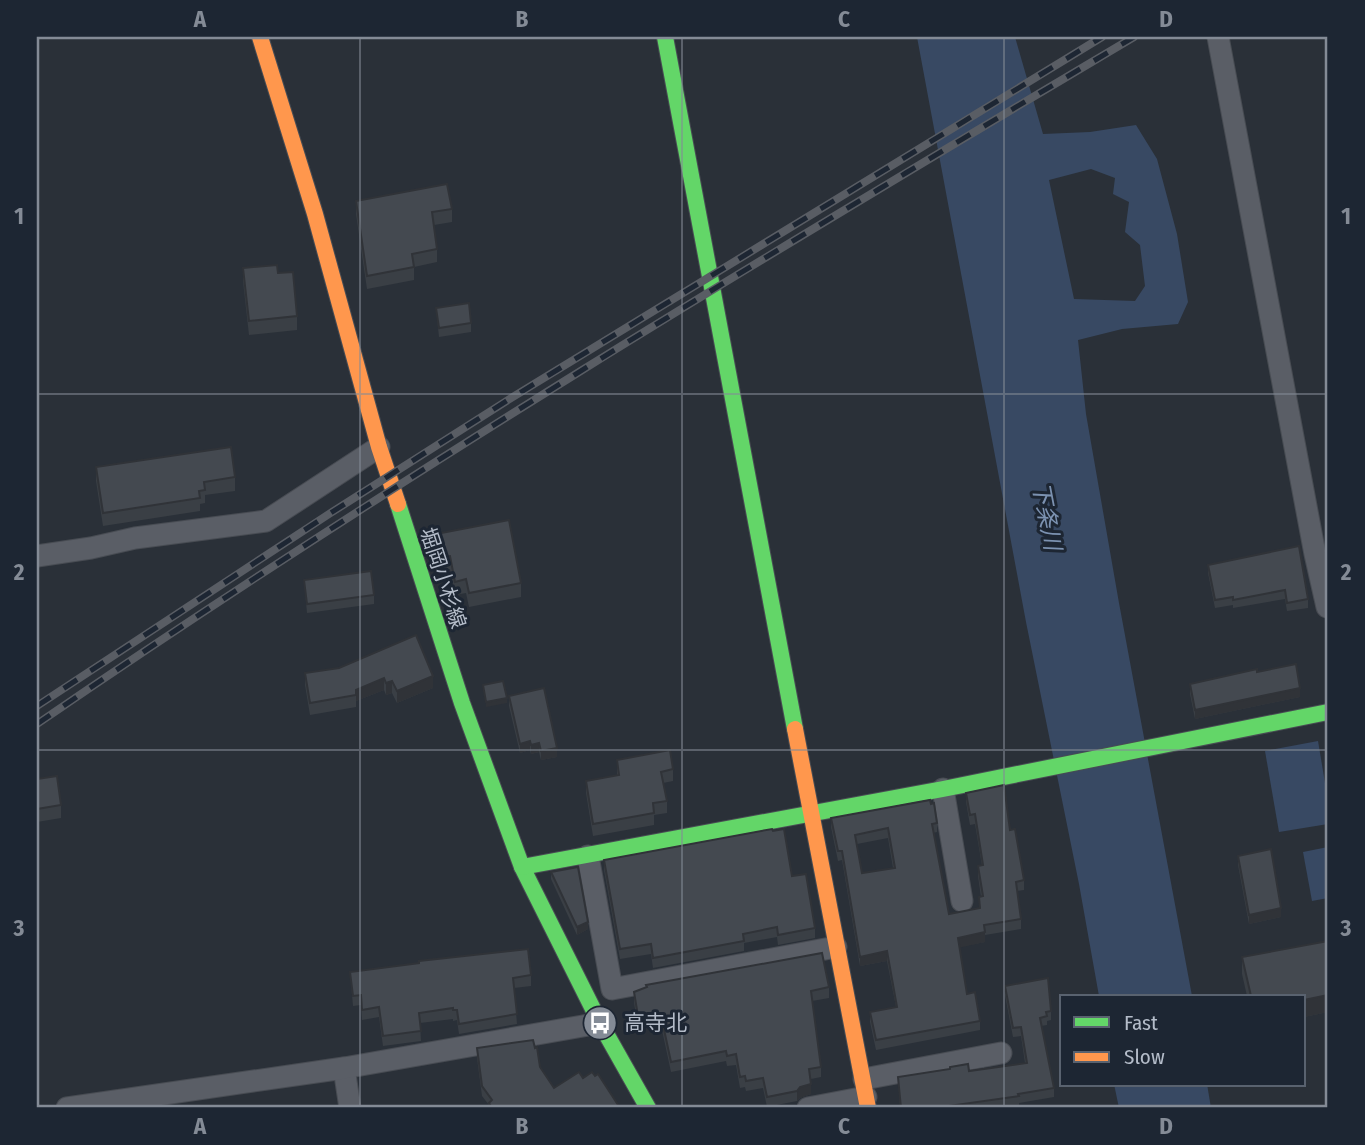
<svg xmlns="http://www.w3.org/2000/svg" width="1365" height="1145" font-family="'Fira Sans Condensed','Noto Sans JP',sans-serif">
	<rect width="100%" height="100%" fill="#2a3038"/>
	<!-- water -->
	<g fill="#384963" fill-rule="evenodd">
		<path d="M917,37H1015L1043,134L1090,132L1136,125L1157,159L1177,234L1188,302L1178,324L1122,329L1078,340L1086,414L1119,603L1192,996H1099L1079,884L1026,622ZM1091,169L1115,178L1113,194L1129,202L1125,232L1140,245L1145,286L1135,301L1074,299L1049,180Z"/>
		<path d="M1318,741L1328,801V824L1279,832L1265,751Z"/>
		<path d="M1328,847V898L1312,901L1303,852Z"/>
		<path d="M1114,1084H1207L1211,1108H1119Z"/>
	</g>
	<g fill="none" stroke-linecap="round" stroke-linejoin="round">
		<!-- street casing -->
		<g stroke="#484c53" stroke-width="23">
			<g id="street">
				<path d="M1218,37L1315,554L1327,607"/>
				<path d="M37,556L91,548L135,538L266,521L379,447"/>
				<path d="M943,789L962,901"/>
				<path d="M588,856L612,989L836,947"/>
				<path d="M344,1068L350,1108"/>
				<path d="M864,1079L1001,1053"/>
				<path d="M67,1108L344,1068L600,1023"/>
				<path d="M808,1108L866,1097"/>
			</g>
		</g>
		<!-- fast casing -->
		<g stroke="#484c53" stroke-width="18">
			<g id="fast">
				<path d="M665,37L795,729"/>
				<path d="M398,504L462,703L522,867L600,1023L648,1108"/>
				<path d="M522,867L943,789L1328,712"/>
			</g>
		</g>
		<!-- slow casing -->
		<g stroke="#484c53" stroke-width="18">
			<g id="slow">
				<path d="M260,37L315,214L379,447L398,504"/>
				<path d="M795,729L868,1108"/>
			</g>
		</g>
		<!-- street -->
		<use href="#street" stroke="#5a5e66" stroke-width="21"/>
		<!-- fast -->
		<use href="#fast" stroke="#63d668" stroke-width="16"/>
		<!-- slow -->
		<use href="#slow" stroke="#ff974d" stroke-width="16"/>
		<!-- rail casing -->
		<g stroke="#595d64" stroke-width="8">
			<g id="rail">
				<path d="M37,706L329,514L508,400L1102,37"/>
				<path d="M37,724C393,480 763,257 1134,37"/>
			</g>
		</g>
		<!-- rail -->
		<use href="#rail" stroke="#1d2633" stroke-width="5" stroke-dasharray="16" stroke-linecap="butt"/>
	</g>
	<!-- wall -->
	<g fill="#3a3f45" fill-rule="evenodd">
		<path d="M356,201L452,209V222L434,225L437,249V262L414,267V280L367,289L356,214Z"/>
		<path d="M243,268L278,273L297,316V330L249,335L243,281Z"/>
		<path d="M436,308L471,323V332L439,337Z"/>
		<path d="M96,467L235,477V491L205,495V503L200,504V511L103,526L96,481Z"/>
		<path d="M436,534L521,583V597L469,607L466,593L455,595L450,569L441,571L436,547Z"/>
		<path d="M1299,546L1308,599V608L1287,611L1285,599L1233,608V605L1215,608L1208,573V565Z"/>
		<path d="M304,580L374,595V604L307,613Z"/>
		<path d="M339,668L433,688L397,703L392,693L386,695L384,690L356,701V707L310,715L305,685V673Z"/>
		<path d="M1257,672L1300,697L1195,719L1190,694V684Z"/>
		<path d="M509,696L557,757L541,760L539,752L531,754L530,750L520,753L509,706Z"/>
		<path d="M617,760L673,769V781L663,783L667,801V813L654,815V825L593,836L586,793V781L617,775Z"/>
		<path d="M37,779L61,805V818L37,822Z"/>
		<path d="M966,793L1010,830L1024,880V890L1017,891L1021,919V929L985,935V942L959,947L967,994L980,1021V1030L876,1050L870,1022V1012L896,1007L887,961L860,966L842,860L838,861L831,827V818L937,823V832L933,833L949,914L979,908V897H981L978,876V866H982L975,824L970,825L966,802ZM888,838L893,868L862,873L857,844Z"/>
		<path d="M1238,856L1281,917L1249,924L1238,865Z"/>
		<path d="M604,860L792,876L815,928V938L778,945L777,937L744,943V951L653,968L651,954L620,959L604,870Z"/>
		<path d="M551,872L588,929L577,935L551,879Z"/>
		<path d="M1328,941V1012L1304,1017V996H1247L1242,974V957Z"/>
		<path d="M350,972L531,975V986L514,988L517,1024L459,1034L457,1020L453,1021V1019L420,1023L421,1041L383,1046L379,1017L362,1020L361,1005L353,1006Z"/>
		<path d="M1005,986L1051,1011V1020L1047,1021V1025L1041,1026L1054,1088V1097L1019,1103V1105L996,1108H900L898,1077L950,1069L969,1071L1025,1063L1021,1036L1013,1037L1005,995Z"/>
		<path d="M829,987V998L812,1001L821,1067V1077L811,1079V1094L800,1098L797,1101L767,1107L763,1088L746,1091L745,1087L740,1088L736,1065L727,1066L726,1061L671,1072L662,1030L654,1031L653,1024L638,1026L634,1003V992Z"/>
		<path d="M477,1048H535L540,1067L554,1088L583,1078L620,1108H489V1105L482,1096L477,1058Z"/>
	</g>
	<!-- shaded-wall -->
	<g fill="#303338">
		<path d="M433,676V688L397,703V691Z"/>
		<path d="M384,678V690L356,701V690Z"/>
		<path d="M392,681V693L386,695V683Z"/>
		<path d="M1300,688V697L1195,719V710Z"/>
		<path d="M507,698V703L486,707V702Z"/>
		<path d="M530,741V750L520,753V744Z"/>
		<path d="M539,743V752L531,754V745Z"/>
		<path d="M557,748V757L541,760V751Z"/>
		<path d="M1281,908V917L1249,924V915Z"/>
		<path d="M588,922V929L577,935V927Z"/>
		<path d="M985,932V942L958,948V938Z"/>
		<path d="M887,951V961L860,966V957Z"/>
		<path d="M1328,995V1012L1304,1017V1000Z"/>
		<path d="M811,1084V1094L800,1098L797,1101V1091L800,1087Z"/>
	</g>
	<!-- building -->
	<g fill="#444950" stroke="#303338" stroke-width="2" fill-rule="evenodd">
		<path d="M447,184L452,209L432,212L437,249L412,254L414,267L367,276L356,201Z"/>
		<path d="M277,265L278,273L293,272L297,316L249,321L243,268Z"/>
		<path d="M469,303L471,323L439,328L436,308Z"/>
		<path d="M231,447L235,477L204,482L205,490L199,491L200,498L103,513L96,467Z"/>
		<path d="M509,520L521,583L469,593L466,579L455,582L450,556L441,557L436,534Z"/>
		<path d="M1299,546L1308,599L1287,603L1285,590L1233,600V597L1215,600L1208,565Z"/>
		<path d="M371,571L374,595L307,604L304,580Z"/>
		<path d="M416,635L433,676L397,691L392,681L386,683L384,678L356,690V695L310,703L305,673L339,668Z"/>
		<path d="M1296,664L1300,688L1195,710L1190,684L1257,669V672Z"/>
		<path d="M503,681L507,698L486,702L483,685Z"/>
		<path d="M544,688L557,748L541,751L539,743L531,745L530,741L520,744L509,696Z"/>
		<path d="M670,750L673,769L661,772L667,801L653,803L654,813L593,824L586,781L619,775L617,760Z"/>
		<path d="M57,776L61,805L37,809V779Z"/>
		<path d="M1004,785L1010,830L1015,829L1024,880L1016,882L1021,919L984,925L985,932L958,938L967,994L975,992L980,1021L876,1040L870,1012L897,1007L887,951L860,957L842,851H838L831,818L930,800L931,804L934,803L937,823L932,824L949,914L980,908L979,897L983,896L978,866L983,865L975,814L970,815L966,793ZM888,828L895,868L862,873L855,835Z"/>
		<path d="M772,829L773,831L784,829L792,876L806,874L815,928L778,935L777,927L743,934L744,941L653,958L651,944L620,949L604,860Z"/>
		<path d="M1271,849L1281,908L1249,915L1238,856Z"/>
		<path d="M578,867L588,922L577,927L551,872Z"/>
		<path d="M1328,941V995L1304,1000V996H1251L1242,957Z"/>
		<path d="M528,949L531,975L513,978L517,1014L459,1024L457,1010H453V1008L419,1013L421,1031L383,1036L379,1007L362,1010L361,995L353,996L350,972L419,963V961Z"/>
		<path d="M822,953L829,987L811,991L821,1067L809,1069L811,1084L800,1087L797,1091L767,1097L763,1078L746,1081L745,1076L740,1077L736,1054L727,1056L726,1051L671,1062L662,1020L654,1021L653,1013L638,1016L634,992L647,987L646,985Z"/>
		<path d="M1048,978L1051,1011L1046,1012L1047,1016L1040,1018L1054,1088L1018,1094L1019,1096L941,1107V1108H901L898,1077L950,1069V1067L968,1064L969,1071L1027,1063L1021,1027L1013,1028L1005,986Z"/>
		<path d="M533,1040L535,1048L537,1047L540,1067L554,1088L579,1072L583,1078L592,1072L595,1076L598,1074L620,1108H555L554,1107L552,1108H492L489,1103L492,1100L482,1086L477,1048Z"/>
	</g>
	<!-- grid -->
	<path fill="none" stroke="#848b96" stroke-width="2" stroke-opacity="0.55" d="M360,37V1108M682,37V1108M1004,37V1108M37,394H1328M37,750H1328"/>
	<!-- icons -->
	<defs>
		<g id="bus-disc" transform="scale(1.75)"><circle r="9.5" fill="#848b96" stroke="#1d2633"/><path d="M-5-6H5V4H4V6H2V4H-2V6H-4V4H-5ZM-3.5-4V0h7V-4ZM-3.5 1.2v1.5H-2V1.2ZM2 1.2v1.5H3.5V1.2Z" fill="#fff"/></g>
	</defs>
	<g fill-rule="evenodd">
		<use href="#bus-disc" x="600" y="1023"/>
	</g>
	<g text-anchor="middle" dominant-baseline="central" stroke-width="6" stroke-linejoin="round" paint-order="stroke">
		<!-- street labels -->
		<g font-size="21" fill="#b4bcc9" stroke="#1d2633">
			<text transform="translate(443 578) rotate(72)">堀岡小杉線</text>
		</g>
		<!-- poi labels -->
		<g font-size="21" fill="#b4bcc9" stroke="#1d2633" text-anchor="start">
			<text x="624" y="1023">高寺北</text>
		</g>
		<!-- water labels -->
		<g font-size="23" font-style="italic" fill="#7c92b1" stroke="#1d2633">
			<text transform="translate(1047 516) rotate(79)">下条川</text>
		</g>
	</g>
	<!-- border -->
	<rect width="1365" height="1145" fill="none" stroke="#1d2633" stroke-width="77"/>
	<!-- legend -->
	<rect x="1060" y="995" width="245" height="91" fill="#1d2633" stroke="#59626f" stroke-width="2"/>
	<rect x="1074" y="1017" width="35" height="10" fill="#63d668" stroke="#59626f" stroke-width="2"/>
	<text x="1124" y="1030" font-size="21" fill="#b4bcc9">Fast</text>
	<rect x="1074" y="1052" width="35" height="10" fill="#ff974d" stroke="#59626f" stroke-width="2"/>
	<text x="1124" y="1064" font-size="21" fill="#b4bcc9">Slow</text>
	<rect x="38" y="38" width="1288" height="1068" fill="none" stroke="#848b96" stroke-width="2.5"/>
	<g font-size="23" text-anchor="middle" font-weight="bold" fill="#848b96">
		<text x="200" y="27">A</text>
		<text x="522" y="27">B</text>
		<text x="844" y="27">C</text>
		<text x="1166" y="27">D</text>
		<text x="19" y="224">1</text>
		<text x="1346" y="224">1</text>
		<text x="19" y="580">2</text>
		<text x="1346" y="580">2</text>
		<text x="19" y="936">3</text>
		<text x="1346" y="936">3</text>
		<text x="200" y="1134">A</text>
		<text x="522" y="1134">B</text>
		<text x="844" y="1134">C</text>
		<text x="1166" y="1134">D</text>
	</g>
</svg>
